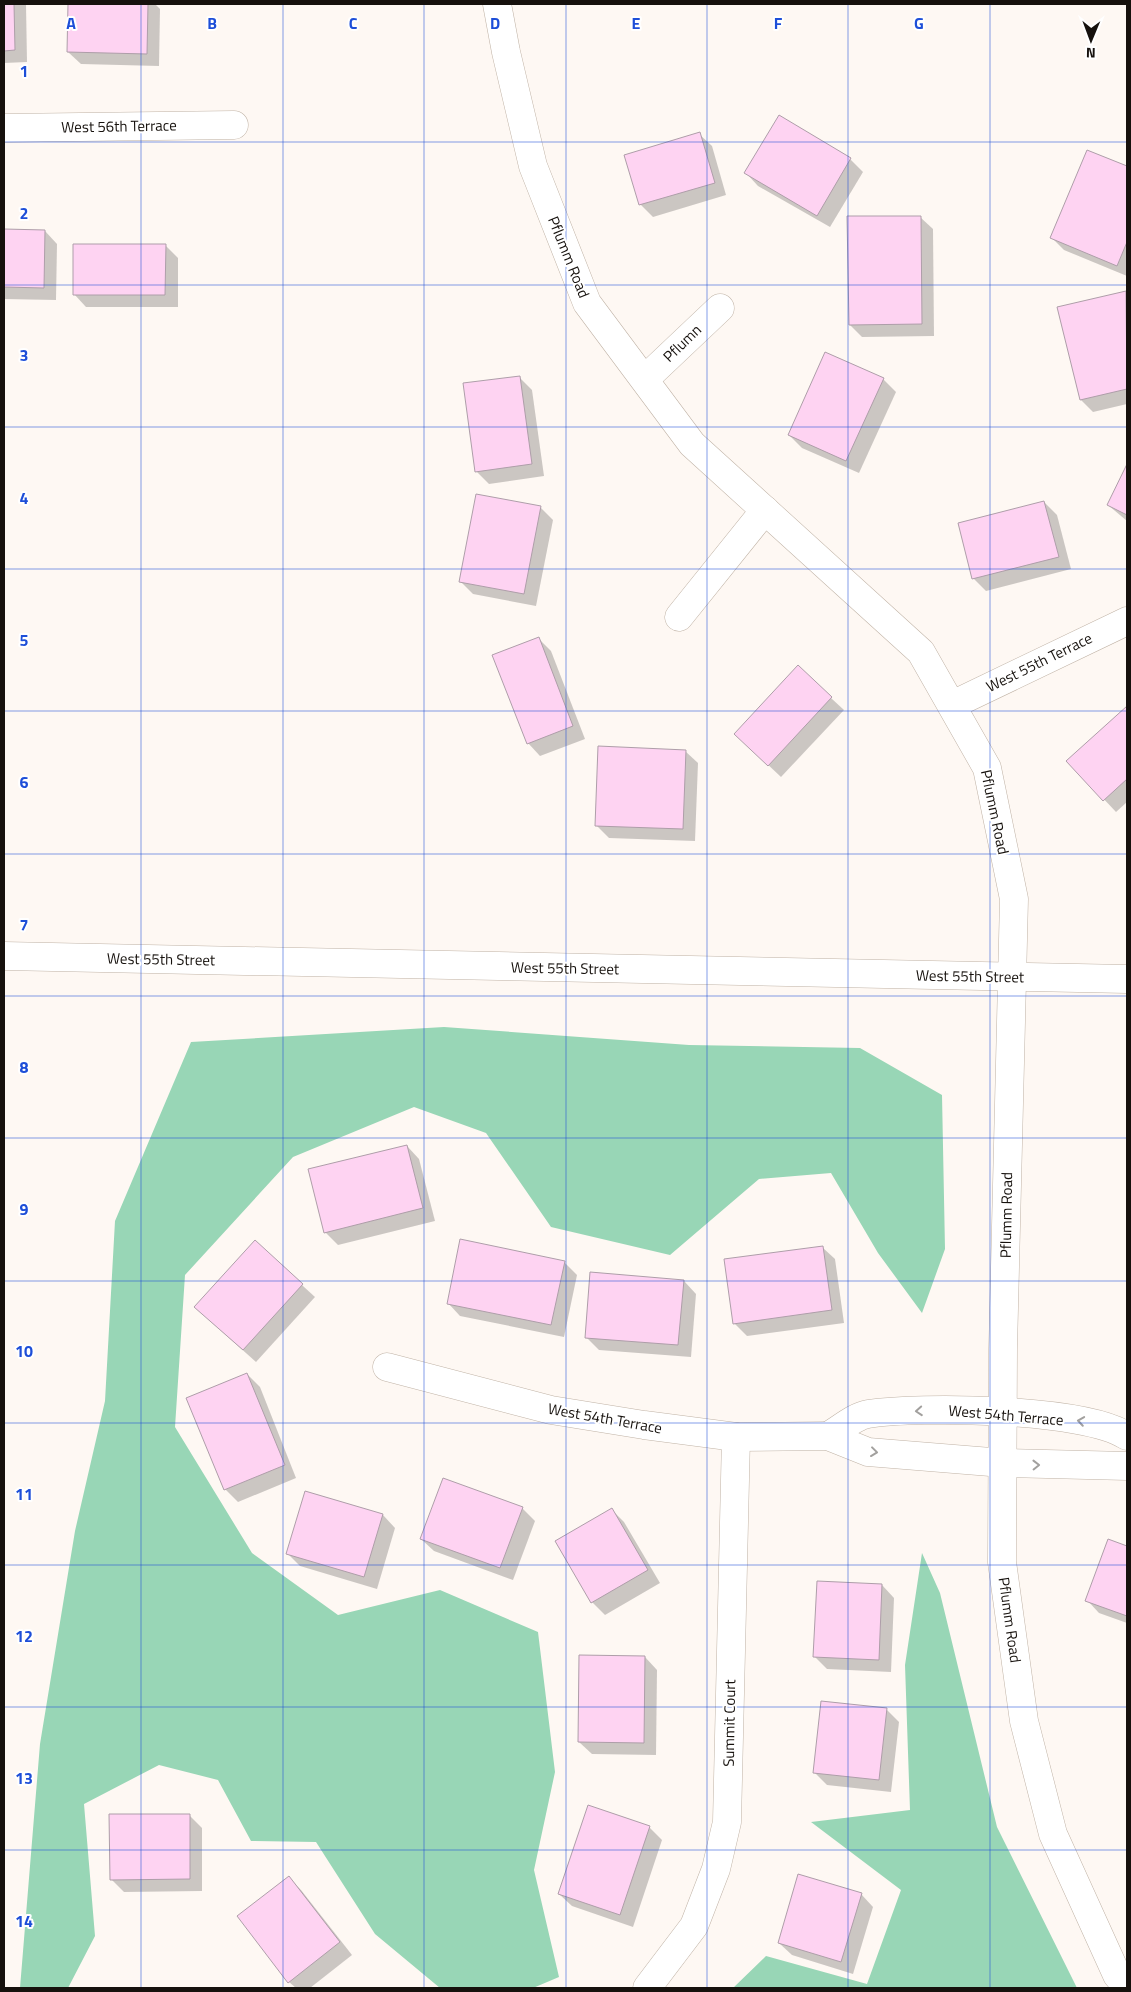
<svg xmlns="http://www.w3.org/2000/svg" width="1131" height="1992" font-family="'Titillium Web',sans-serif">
	<rect width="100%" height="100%" fill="#fef8f3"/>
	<!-- green -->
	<g fill="#98d6b6">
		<path d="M444,1027L689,1045L860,1048L942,1095L945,1249L922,1313L878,1253L831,1173L759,1179L670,1255L551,1227L486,1133L414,1107L293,1157L185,1275L175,1427L252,1553L338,1615L440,1590L538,1632L555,1772L534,1870L559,1977L533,1988H440L375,1934L316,1842L251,1841L218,1780L159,1765L84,1804L95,1936L68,1988H20L40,1744L75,1531L105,1401L115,1221L191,1042Z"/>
		<path d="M922,1553L940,1593L997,1827L1077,1988H733L766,1956L867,1984L901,1890L811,1822L910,1810L905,1665Z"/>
	</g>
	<!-- shadow -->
	<g fill="#0003">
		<path d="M4,4H26L27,62L4,63Z"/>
		<path d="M69,4H155L160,9L159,66L81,64L68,52Z"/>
		<path d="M699,134L712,146L726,195L653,217L640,204Z"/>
		<path d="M1087,151L1127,167V276L1064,250L1052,238Z"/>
		<path d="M850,159L863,172L830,227L758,186L746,173Z"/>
		<path d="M920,217L933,229L934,336L862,337L850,325Z"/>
		<path d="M4,231H45L57,244L56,300L4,299Z"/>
		<path d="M165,245L178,258V307H86L74,294Z"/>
		<path d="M1125,292L1127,404L1093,412L1081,400Z"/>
		<path d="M520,378L532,390L544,476L489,484L476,471Z"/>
		<path d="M883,379L896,392L859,473L802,448L789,435Z"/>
		<path d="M1127,467V521L1108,505Z"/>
		<path d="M1044,502L1057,515L1071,569L986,591L973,578Z"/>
		<path d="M540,507L553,520L536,606L473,594L460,581Z"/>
		<path d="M539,639L551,651L585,739L540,756L528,743Z"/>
		<path d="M831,698L844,710L781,777L748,746Z"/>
		<path d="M1127,707V802L1116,812L1068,761Z"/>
		<path d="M685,751L698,763L695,841L609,838L596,825Z"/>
		<path d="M407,1146L419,1159L435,1221L338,1245L325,1232Z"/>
		<path d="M255,1242L315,1297L256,1362L208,1319Z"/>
		<path d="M822,1247L835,1259L844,1323L747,1336L734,1323Z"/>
		<path d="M564,1262L577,1275L564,1337L460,1316L448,1303Z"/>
		<path d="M592,1273L684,1281L696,1294L691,1357L599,1350L586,1337Z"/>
		<path d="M247,1374L260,1387L296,1478L238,1502L225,1489Z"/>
		<path d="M306,1492L383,1515L395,1528L377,1589L300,1566L288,1554Z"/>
		<path d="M522,1508L535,1521L513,1580L434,1551L421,1539Z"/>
		<path d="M612,1510L624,1522L660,1583L605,1615L592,1602Z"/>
		<path d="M1108,1540L1127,1547V1623L1099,1613L1087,1600Z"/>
		<path d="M882,1585L894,1598L891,1672L827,1669L814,1656Z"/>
		<path d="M645,1657L657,1670L656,1755L592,1754L579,1742Z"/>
		<path d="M886,1709L899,1722L891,1792L827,1785L814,1772Z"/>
		<path d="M189,1815L202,1828V1891L124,1892L111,1879Z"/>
		<path d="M649,1827L662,1840L633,1927L572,1906L559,1894Z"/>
		<path d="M289,1878L301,1890L352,1955L310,1988H296L289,1982Z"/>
		<path d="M861,1894L873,1907L853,1974L792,1955L779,1943Z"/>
	</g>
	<!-- building -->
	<g fill="#fed3f2" stroke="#ae9ea9">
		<path d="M4,4H14L15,50L4,51Z"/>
		<path d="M68,4H148L147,54L67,52Z"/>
		<path d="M779,115L851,158L817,216L744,173Z"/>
		<path d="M700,132L715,183L639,205L624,155Z"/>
		<path d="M1087,150L1127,166V242L1117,266L1050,238Z"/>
		<path d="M847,216H921L922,324L849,325Z"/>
		<path d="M4,229L45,230L44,288L4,287Z"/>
		<path d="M73,244H166L165,295H73Z"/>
		<path d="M1126,291L1127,389L1080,400L1057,307Z"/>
		<path d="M825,352L884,378L846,461L788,435Z"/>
		<path d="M520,376L532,464L475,472L463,383Z"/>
		<path d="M1127,464V515L1107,505Z"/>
		<path d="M476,494L541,506L524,594L459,582Z"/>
		<path d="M1044,501L1059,557L972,579L958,523Z"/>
		<path d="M539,637L573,726L527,744L492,655Z"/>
		<path d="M798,665L832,697L768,766L734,734Z"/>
		<path d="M1127,706V779L1103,801L1066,761Z"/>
		<path d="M598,746L686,750L683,829L595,826Z"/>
		<path d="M407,1145L423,1208L324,1233L308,1169Z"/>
		<path d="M460,1239L565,1261L551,1325L447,1304Z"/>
		<path d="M255,1240L303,1284L243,1350L194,1307Z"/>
		<path d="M823,1246L832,1310L733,1324L724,1259Z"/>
		<path d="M590,1272L684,1280L678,1345L585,1338Z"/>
		<path d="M247,1373L285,1465L224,1490L186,1398Z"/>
		<path d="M443,1478L523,1507L500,1568L420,1539Z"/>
		<path d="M305,1491L383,1514L364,1577L286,1554Z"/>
		<path d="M612,1508L648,1570L591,1603L555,1541Z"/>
		<path d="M1108,1539L1127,1546V1616L1085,1601Z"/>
		<path d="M817,1581L882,1584L879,1660L813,1657Z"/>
		<path d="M579,1655L645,1656L644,1743L578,1742Z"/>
		<path d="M821,1701L887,1708L879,1780L813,1773Z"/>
		<path d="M588,1805L650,1826L620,1915L558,1894Z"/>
		<path d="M109,1814H190V1879L110,1880Z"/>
		<path d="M798,1874L862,1893L841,1962L778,1943Z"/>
		<path d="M289,1876L340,1942L288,1983L237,1916Z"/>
	</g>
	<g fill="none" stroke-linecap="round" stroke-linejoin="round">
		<!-- minor casing -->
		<g stroke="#c0b3a6" stroke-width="29">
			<g id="minor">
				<path d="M4,128L234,125"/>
				<path d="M645,379L720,308"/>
				<path d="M679,617L765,510"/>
				<path d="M952,705L1127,621"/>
				<path d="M4,956L1127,979"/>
				<path d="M387,1367L551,1410L644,1425L736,1437L828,1436L868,1452L1003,1463L1127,1466"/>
				<path d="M828,1436C839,1430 855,1416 868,1414C920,1406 1085,1408 1127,1436"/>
				<path d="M647,1988L694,1926L716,1869L727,1822L736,1437"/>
			</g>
		</g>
		<!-- major casing -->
		<g stroke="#c0b3a6" stroke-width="29">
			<path id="major" d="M497,4L506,52L533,166L587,303L692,444L921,652L987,768L1014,899L1003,1349L1002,1562L1024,1721L1053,1834L1117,1975L1127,1987"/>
		</g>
		<!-- minor -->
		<use href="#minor" stroke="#fff" stroke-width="28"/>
		<!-- major -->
		<use href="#major" stroke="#fff" stroke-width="28"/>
	</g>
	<!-- one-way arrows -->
	<defs><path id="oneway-chevron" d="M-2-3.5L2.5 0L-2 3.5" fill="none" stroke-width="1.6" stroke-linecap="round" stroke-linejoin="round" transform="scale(1.25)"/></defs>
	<g stroke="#a2a09e">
		<use href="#oneway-chevron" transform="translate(919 1411) rotate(176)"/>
		<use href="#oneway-chevron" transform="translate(1081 1421) rotate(-171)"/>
		<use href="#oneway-chevron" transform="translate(874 1452) rotate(7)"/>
		<use href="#oneway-chevron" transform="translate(1036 1465) rotate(-1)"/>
	</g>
	<!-- grid -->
	<path fill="none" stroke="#1d4ed8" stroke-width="1" stroke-opacity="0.55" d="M141,4V1988M283,4V1988M424,4V1988M566,4V1988M707,4V1988M848,4V1988M990,4V1988M4,142H1127M4,285H1127M4,427H1127M4,569H1127M4,711H1127M4,854H1127M4,996H1127M4,1138H1127M4,1281H1127M4,1423H1127M4,1565H1127M4,1707H1127M4,1850H1127"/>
	<g text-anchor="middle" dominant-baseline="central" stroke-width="4" stroke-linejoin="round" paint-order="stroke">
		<!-- street labels -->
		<g font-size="15" fill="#16110d" stroke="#fff">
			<text transform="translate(119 126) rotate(-1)">West 56th Terrace</text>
			<text transform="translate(569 257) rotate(68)">Pflumm Road</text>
			<text transform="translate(682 343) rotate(-44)">Pflumn</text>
			<text transform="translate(1039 662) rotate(-26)">West 55th Terrace</text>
			<text transform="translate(995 812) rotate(78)">Pflumm Road</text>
			<text transform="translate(161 959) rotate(1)">West 55th Street</text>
			<text transform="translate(565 968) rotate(1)">West 55th Street</text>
			<text transform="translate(970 976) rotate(1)">West 55th Street</text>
			<text transform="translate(1006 1215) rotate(-89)">Pflumm Road</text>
			<text transform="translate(1006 1415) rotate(5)">West 54th Terrace</text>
			<text transform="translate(605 1418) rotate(10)">West 54th Terrace</text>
			<text transform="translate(1010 1620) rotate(82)">Pflumm Road</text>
			<text transform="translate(729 1723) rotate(-89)">Summit Court</text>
		</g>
	</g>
	<g font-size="16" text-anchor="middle" font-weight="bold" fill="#1d4ed8" stroke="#fff" stroke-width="4" stroke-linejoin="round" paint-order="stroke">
		<text x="71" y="29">A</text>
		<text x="212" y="29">B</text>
		<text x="353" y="29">C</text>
		<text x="495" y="29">D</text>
		<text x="636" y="29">E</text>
		<text x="778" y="29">F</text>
		<text x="919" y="29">G</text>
		<text x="24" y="77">1</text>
		<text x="24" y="219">2</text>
		<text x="24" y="361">3</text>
		<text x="24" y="504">4</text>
		<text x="24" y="646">5</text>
		<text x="24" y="788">6</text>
		<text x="24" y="931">7</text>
		<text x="24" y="1073">8</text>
		<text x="24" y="1215">9</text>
		<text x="24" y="1357">10</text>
		<text x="24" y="1500">11</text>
		<text x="24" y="1642">12</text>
		<text x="24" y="1784">13</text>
		<text x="24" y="1927">14</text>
	</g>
	<!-- border -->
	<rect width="1131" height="1992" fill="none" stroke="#16110d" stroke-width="10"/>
	<!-- north arrow -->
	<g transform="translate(1091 40) rotate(181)" stroke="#ffffff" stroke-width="4" paint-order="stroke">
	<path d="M0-4L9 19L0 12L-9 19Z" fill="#16110d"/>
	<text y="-8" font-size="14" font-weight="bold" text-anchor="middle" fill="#16110d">N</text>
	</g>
</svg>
